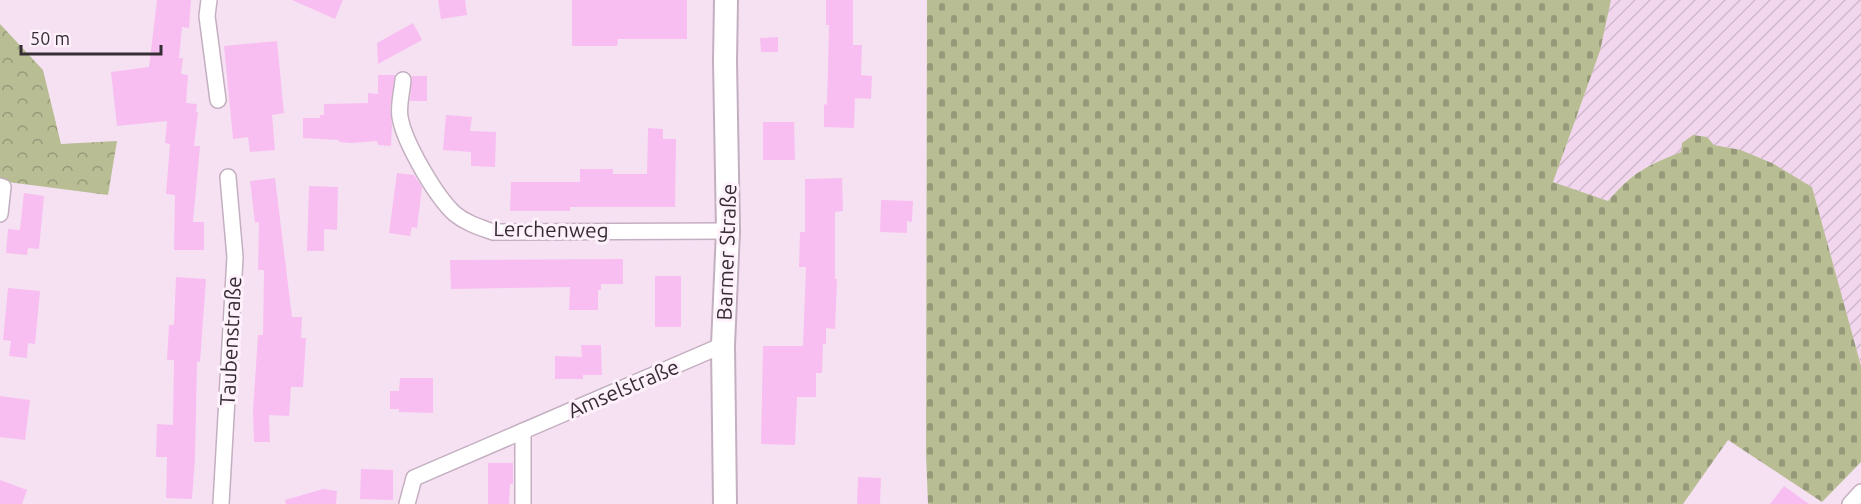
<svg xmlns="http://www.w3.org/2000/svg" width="1861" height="504" font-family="Ubuntu,sans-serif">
	<defs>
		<pattern id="industrial-furrows" width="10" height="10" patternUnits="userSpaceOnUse" patternTransform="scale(1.5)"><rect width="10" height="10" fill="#f2d6ee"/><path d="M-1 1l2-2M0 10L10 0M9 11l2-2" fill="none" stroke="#d0b8cd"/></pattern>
		<pattern id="forest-crowns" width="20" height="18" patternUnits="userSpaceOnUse" patternTransform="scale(1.5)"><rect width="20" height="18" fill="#b8bd94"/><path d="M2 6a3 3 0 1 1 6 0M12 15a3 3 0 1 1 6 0" fill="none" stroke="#969a7a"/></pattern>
		<pattern id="cemetery-stones" width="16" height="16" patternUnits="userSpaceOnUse" patternTransform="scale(1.5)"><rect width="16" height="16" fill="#b8bd94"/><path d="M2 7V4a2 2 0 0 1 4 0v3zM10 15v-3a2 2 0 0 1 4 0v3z" fill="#969a7a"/></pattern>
	</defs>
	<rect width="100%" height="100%" fill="#f6e1f3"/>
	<!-- industrial -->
	<path fill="url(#industrial-furrows)" d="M1611,0H1861V366L1812,187L1774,164L1741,150L1714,145L1681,152L1649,165L1626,180L1608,201L1553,182L1600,51Z"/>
	<!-- forest -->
	<path fill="url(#forest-crowns)" d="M0,24L43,70L61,144L117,141L108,195L0,181Z"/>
	<!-- cemetery -->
	<path fill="url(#cemetery-stones)" d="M927,0H1611L1600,51L1553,182L1608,201C1633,172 1646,166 1681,152L1682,143L1693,135L1707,137L1714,145L1741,150L1774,164L1812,187L1861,366V462L1822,502L1728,440L1683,504H928L926,454Z"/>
	<!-- building -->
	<g fill="#f8bef1">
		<path d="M157,0H191L189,28L182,27L179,58H183L181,74L188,75L186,103L197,104L196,112H198L194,146H200L193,222H204V250H174L175,195L166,194L170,144L165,143L167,121L117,126L111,72L149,67Z"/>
		<path d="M292,0H343L335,19Z"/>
		<path d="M438,0H465L467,15L441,19Z"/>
		<path d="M572,0H687V39H618L617,46H572Z"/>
		<path d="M826,0H853V45H862L861,75L872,76L871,99L855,98L854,128L824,127V104L827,105L829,25H826Z"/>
		<path d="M413,23L422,40L378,64L377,43Z"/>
		<path d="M778,37V52H761L760,38Z"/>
		<path d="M277,41L284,113L272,115L275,150L250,152L248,137L233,139L224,46Z"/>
		<path d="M378,75H395L390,108L392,126L391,146L378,145L377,141L351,143L339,142V140L303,138V118H320V115H324V104L368,103V93L378,94Z"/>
		<path d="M412,76H427V101H410Z"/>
		<path d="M446,115L472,117L470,131L496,132L495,167L471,166V152L443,150Z"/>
		<path d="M763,122H794L795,160H763Z"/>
		<path d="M648,128L663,129V139H676L675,207H570V211H510L511,182H580V169H613V174H647Z"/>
		<path d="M397,173L414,175L422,187L417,228L412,227L410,236L389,233Z"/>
		<path d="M275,178L292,317H302L301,338H306L303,387H291L289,416L269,415L270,442H254L253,411L258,335H263L264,270H258L259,222L255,223L250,181Z"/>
		<path d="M842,178L843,211L835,212V279H837L835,329L826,328V344H823L822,373H816V397H797L795,445L761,444L763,346H803L806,267H799L800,232H805V179Z"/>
		<path d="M309,186L338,187L337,230L324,229V251H307Z"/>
		<path d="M24,193L44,196L39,249L28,248L27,255L6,253L8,229L20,230Z"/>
		<path d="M881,200L913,201L912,222L907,221V233L880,232Z"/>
		<path d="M623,259V284H601V290H598V310H569L570,287L451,289L450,260Z"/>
		<rect x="655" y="276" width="26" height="51"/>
		<path d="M176,277L206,279L200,362L197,361L195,458L192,499L166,498L167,457H156L157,424L173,425L174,360H167L169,325H174Z"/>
		<path d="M8,288L40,291L35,344L28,343L27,358L9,356L11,341L3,340Z"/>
		<path d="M581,345H601L602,375H583V379H555V356L582,357Z"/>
		<path d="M400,378H433V413L399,412V409H390V391H399Z"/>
		<path d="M0,396L30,400L25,440L0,437Z"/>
		<path d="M488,463H513V484H510L509,504H488Z"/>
		<path d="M361,469L393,470V500L360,499Z"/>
		<path d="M858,477L881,478L880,504H857Z"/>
		<path d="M0,480L27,490L22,504H0Z"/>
		<path d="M1784,486L1809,504H1770Z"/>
		<path d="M323,489L337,491L336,504H286L285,500Z"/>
	</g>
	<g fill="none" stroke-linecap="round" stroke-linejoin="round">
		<!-- street casing -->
		<g stroke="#c4afc1" stroke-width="18">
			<g id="street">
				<path d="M209,0L207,16L218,100"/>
				<path d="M403,80C402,92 398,106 400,117C404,142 436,197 455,214C466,223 479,227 493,232L728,231"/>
				<path d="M0,186L3,187L0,214"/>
				<path d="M523,431V504"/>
				<path d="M221,504L235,257L228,177"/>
				<path d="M407,504L414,478L723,345"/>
				<path d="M1850,504L1861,492"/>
			</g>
		</g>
		<!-- secondary casing -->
		<g stroke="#c4afc1" stroke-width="26">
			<path id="secondary" d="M725,504L723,345L728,231L725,61L726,0"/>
		</g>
		<!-- street -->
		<use href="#street" stroke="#fff" stroke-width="15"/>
		<!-- secondary -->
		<use href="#secondary" stroke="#fff" stroke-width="22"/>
	</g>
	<g text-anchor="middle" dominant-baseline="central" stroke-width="6" stroke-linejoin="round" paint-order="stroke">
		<!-- street labels -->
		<g font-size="21" fill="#352d34" stroke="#fef1fc">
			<text transform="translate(551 229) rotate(1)">Lerchenweg</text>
			<text transform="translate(726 252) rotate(-88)">Barmer Straße</text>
			<text transform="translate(230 341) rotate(-87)">Taubenstraße</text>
			<text transform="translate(623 388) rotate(-23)">Amselstraße</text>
		</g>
	</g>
	<!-- scale -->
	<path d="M21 45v9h140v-9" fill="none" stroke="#352d34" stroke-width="3"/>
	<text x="30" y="45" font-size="18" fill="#352d34" stroke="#fef1fc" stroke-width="4.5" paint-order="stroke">50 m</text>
</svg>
